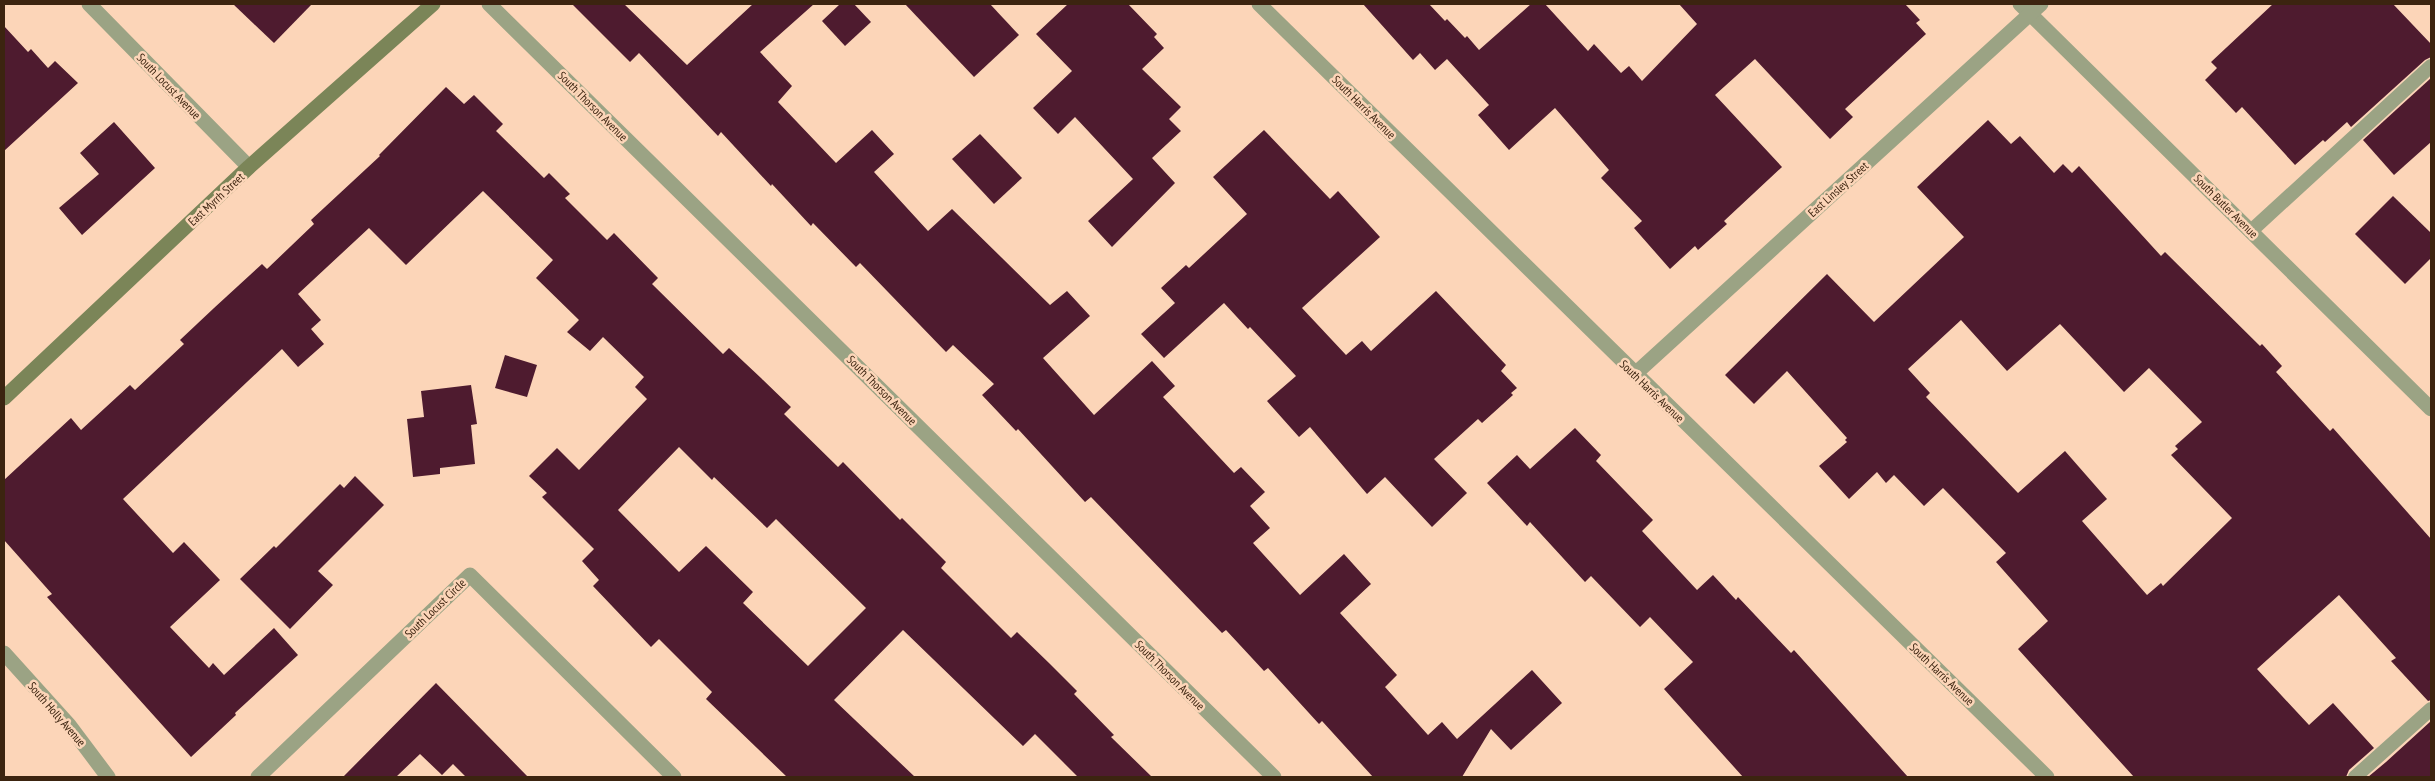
<svg xmlns="http://www.w3.org/2000/svg" width="2435" height="781" font-family="'PT Sans Narrow',sans-serif">
	<rect width="100%" height="100%" fill="#fcd5b8"/>
	<!-- building -->
	<g fill="#4e1b2f" fill-rule="evenodd">
		<path d="M233,4H312L274,43Z"/>
		<path d="M572,4H624L687,65L753,4H814L760,52L792,86L778,102L836,163L872,130L894,154L874,172L928,231L952,209L1050,305L1067,291L1090,316L1043,358L1094,415L1152,361L1175,386L1163,397L1234,473L1241,467L1265,492L1250,506L1270,528L1253,543L1300,595L1344,554L1371,584L1340,613L1397,675L1385,687L1428,735L1442,722L1457,739L1532,670L1562,703L1511,750L1491,729L1462,777H1373L1322,721L1319,724L1268,668L1264,671L1226,630L1222,633L1091,497L1085,502L1018,429L1016,431L982,395L994,384L953,345L946,352L860,263L856,267L813,223L811,226L772,184L771,186L721,132L718,136L639,53L630,62Z"/>
		<path d="M840,4H854L871,22L845,46L822,21Z"/>
		<path d="M905,4H990L1019,35L974,77Z"/>
		<path d="M1068,4H1128L1157,34L1154,37L1164,48L1142,69L1181,107L1169,119L1181,131L1152,158L1175,183L1112,247L1088,221L1133,179L1075,117L1058,134L1033,108L1072,71L1036,34Z"/>
		<path d="M1363,4H1429L1445,21L1447,19L1465,38L1467,36L1479,50L1531,4H1545L1588,51L1594,44L1621,73L1629,66L1642,81L1697,24L1679,4H1905L1920,20L1916,23L1926,34L1845,109L1853,117L1830,139L1755,59L1715,95L1782,167L1724,221L1727,224L1698,250L1695,246L1670,269L1634,228L1642,221L1601,178L1609,170L1555,108L1509,150L1478,115L1489,105L1447,59L1435,70L1420,53L1413,60Z"/>
		<path d="M2273,4H2393L2431,44V57L2425,60L2351,127L2347,122L2325,142L2323,140L2295,165L2242,107L2236,113L2205,80L2217,68L2211,62Z"/>
		<path d="M4,26L28,52L31,49L48,68L55,61L78,83L4,151Z"/>
		<path d="M2431,78V142L2394,175L2363,140Z"/>
		<path d="M446,87L464,104L474,95L503,124L496,131L544,178L549,173L570,194L565,198L607,240L614,233L658,278L652,284L723,354L729,348L761,378L791,407L784,414L838,467L843,462L900,520L902,518L946,562L941,568L1011,638L1017,632L1050,664L1077,691L1074,694L1114,735L1111,737L1152,777H1078L1035,734L1023,746L903,630L834,700L915,777H787L706,699L712,692L659,639L651,647L593,586L599,580L582,561L594,549L542,497L547,493L529,476L557,448L579,470L647,399L635,387L644,377L603,337L590,351L567,332L579,320L536,278L553,260L483,191L406,265L369,228L298,294L321,320L311,329L324,344L298,367L282,349L123,499L173,553L184,542L220,580L170,627L209,668L213,663L224,675L274,628L298,655L235,713L236,715L191,757L47,597L52,594L4,540V480L71,418L81,430L130,385L135,390L184,344L180,340L214,308L262,264L267,269L314,224L311,220L380,156L379,155ZM679,447L712,480L714,477L767,528L776,519L866,608L808,666L743,603L753,592L706,546L679,572L618,510Z"/>
		<path d="M1988,120L2011,144L2020,136L2054,173L2063,164L2072,173L2079,166L2161,256L2165,252L2260,346L2262,344L2282,366L2276,372L2330,431L2333,428L2431,539V700L2428,701L2391,661L2396,658L2339,595L2257,669L2309,725L2333,703L2374,748L2349,770L2346,777H2134L2018,649L2048,621L1996,562L2006,553L1943,488L1924,506L1894,475L1886,483L1877,472L1849,499L1819,466L1847,442L1845,440L1847,438L1787,371L1754,404L1725,375L1827,274L1874,322L1964,237L1917,187ZM1961,320L2007,371L2060,324L2124,392L2149,368L2202,422L2175,446L2178,449L2171,455L2232,518L2163,586L2161,583L2147,595L2082,521L2107,499L2065,451L2018,493L1926,397L1930,393L1908,369Z"/>
		<path d="M114,122L155,168L82,235L59,208L99,174L80,153Z"/>
		<path d="M1264,130L1330,199L1338,191L1380,237L1302,308L1346,355L1362,341L1371,351L1436,291L1506,365L1501,371L1517,388L1511,393L1513,395L1482,423L1478,419L1434,459L1467,493L1432,527L1385,477L1367,494L1310,427L1299,437L1267,401L1296,376L1250,327L1248,329L1224,303L1164,358L1141,334L1175,303L1161,288L1186,265L1189,268L1247,214L1213,177Z"/>
		<path d="M980,134L1022,178L994,204L952,159Z"/>
		<path d="M2393,196L2431,233V258L2405,284L2355,234Z"/>
		<path d="M505,355L537,365L527,397L495,388Z"/>
		<path d="M471,385L477,424L471,425L475,464L440,468V474L413,477L407,419L424,417L421,391Z"/>
		<path d="M1575,428L1601,455L1596,461L1653,520L1642,531L1697,590L1713,575L1736,600L1738,597L1791,653L1794,650L1908,777H1743L1664,689L1693,662L1650,617L1640,627L1591,576L1585,582L1530,522L1527,526L1487,483L1517,455L1530,469Z"/>
		<path d="M355,476L384,505L318,571L333,585L290,629L240,579L274,546L276,548L340,484L344,488Z"/>
		<path d="M436,683L528,777H466L453,764L442,775L420,754L396,777H343Z"/>
		<path d="M2431,721V777H2368L2386,762Z"/>
	</g>
	<g fill="none" stroke-linecap="round" stroke-linejoin="round">
		<!-- lane -->
		<g stroke="#9ba384" stroke-width="14">
			<path d="M2251,231L2431,66"/>
			<path d="M2355,777L2431,709"/>
		</g>
		<!-- street -->
		<g stroke="#9ba384" stroke-width="15">
			<path d="M89,4L249,167"/>
			<path d="M489,4L1274,777"/>
			<path d="M1259,4L2047,777"/>
			<path d="M2020,4L2431,409"/>
			<path d="M1635,374L2041,4"/>
			<path d="M4,653L69,725L108,777"/>
			<path d="M258,777L470,575L674,777"/>
		</g>
		<!-- secondary -->
		<path stroke="#7b8558" stroke-width="15" d="M4,398L249,167L433,4"/>
	</g>
	<g text-anchor="middle" dominant-baseline="central" stroke-width="5" stroke-linejoin="round" paint-order="stroke">
		<!-- street labels -->
		<g font-size="12" fill="#3c2410" stroke="#fcd5b8">
			<text transform="translate(169 86) rotate(46)">South Locust Avenue</text>
			<text transform="translate(593 106) rotate(45)">South Thorson Avenue</text>
			<text transform="translate(1364 107) rotate(45)">South Harris Avenue</text>
			<text transform="translate(1838 189) rotate(-42)">East Linsley Street</text>
			<text transform="translate(216 199) rotate(-43)">East Myrrh Street</text>
			<text transform="translate(2226 206) rotate(45)">South Butler Avenue</text>
			<text transform="translate(882 390) rotate(45)">South Thorson Avenue</text>
			<text transform="translate(1652 391) rotate(44)">South Harris Avenue</text>
			<text transform="translate(435 608) rotate(-44)">South Locust Circle</text>
			<text transform="translate(1942 674) rotate(44)">South Harris Avenue</text>
			<text transform="translate(1170 675) rotate(45)">South Thorson Avenue</text>
			<text transform="translate(57 714) rotate(49)">South Holly Avenue</text>
		</g>
	</g>
	<!-- border -->
	<rect width="2435" height="781" fill="none" stroke="#3c2410" stroke-width="10"/>
</svg>
